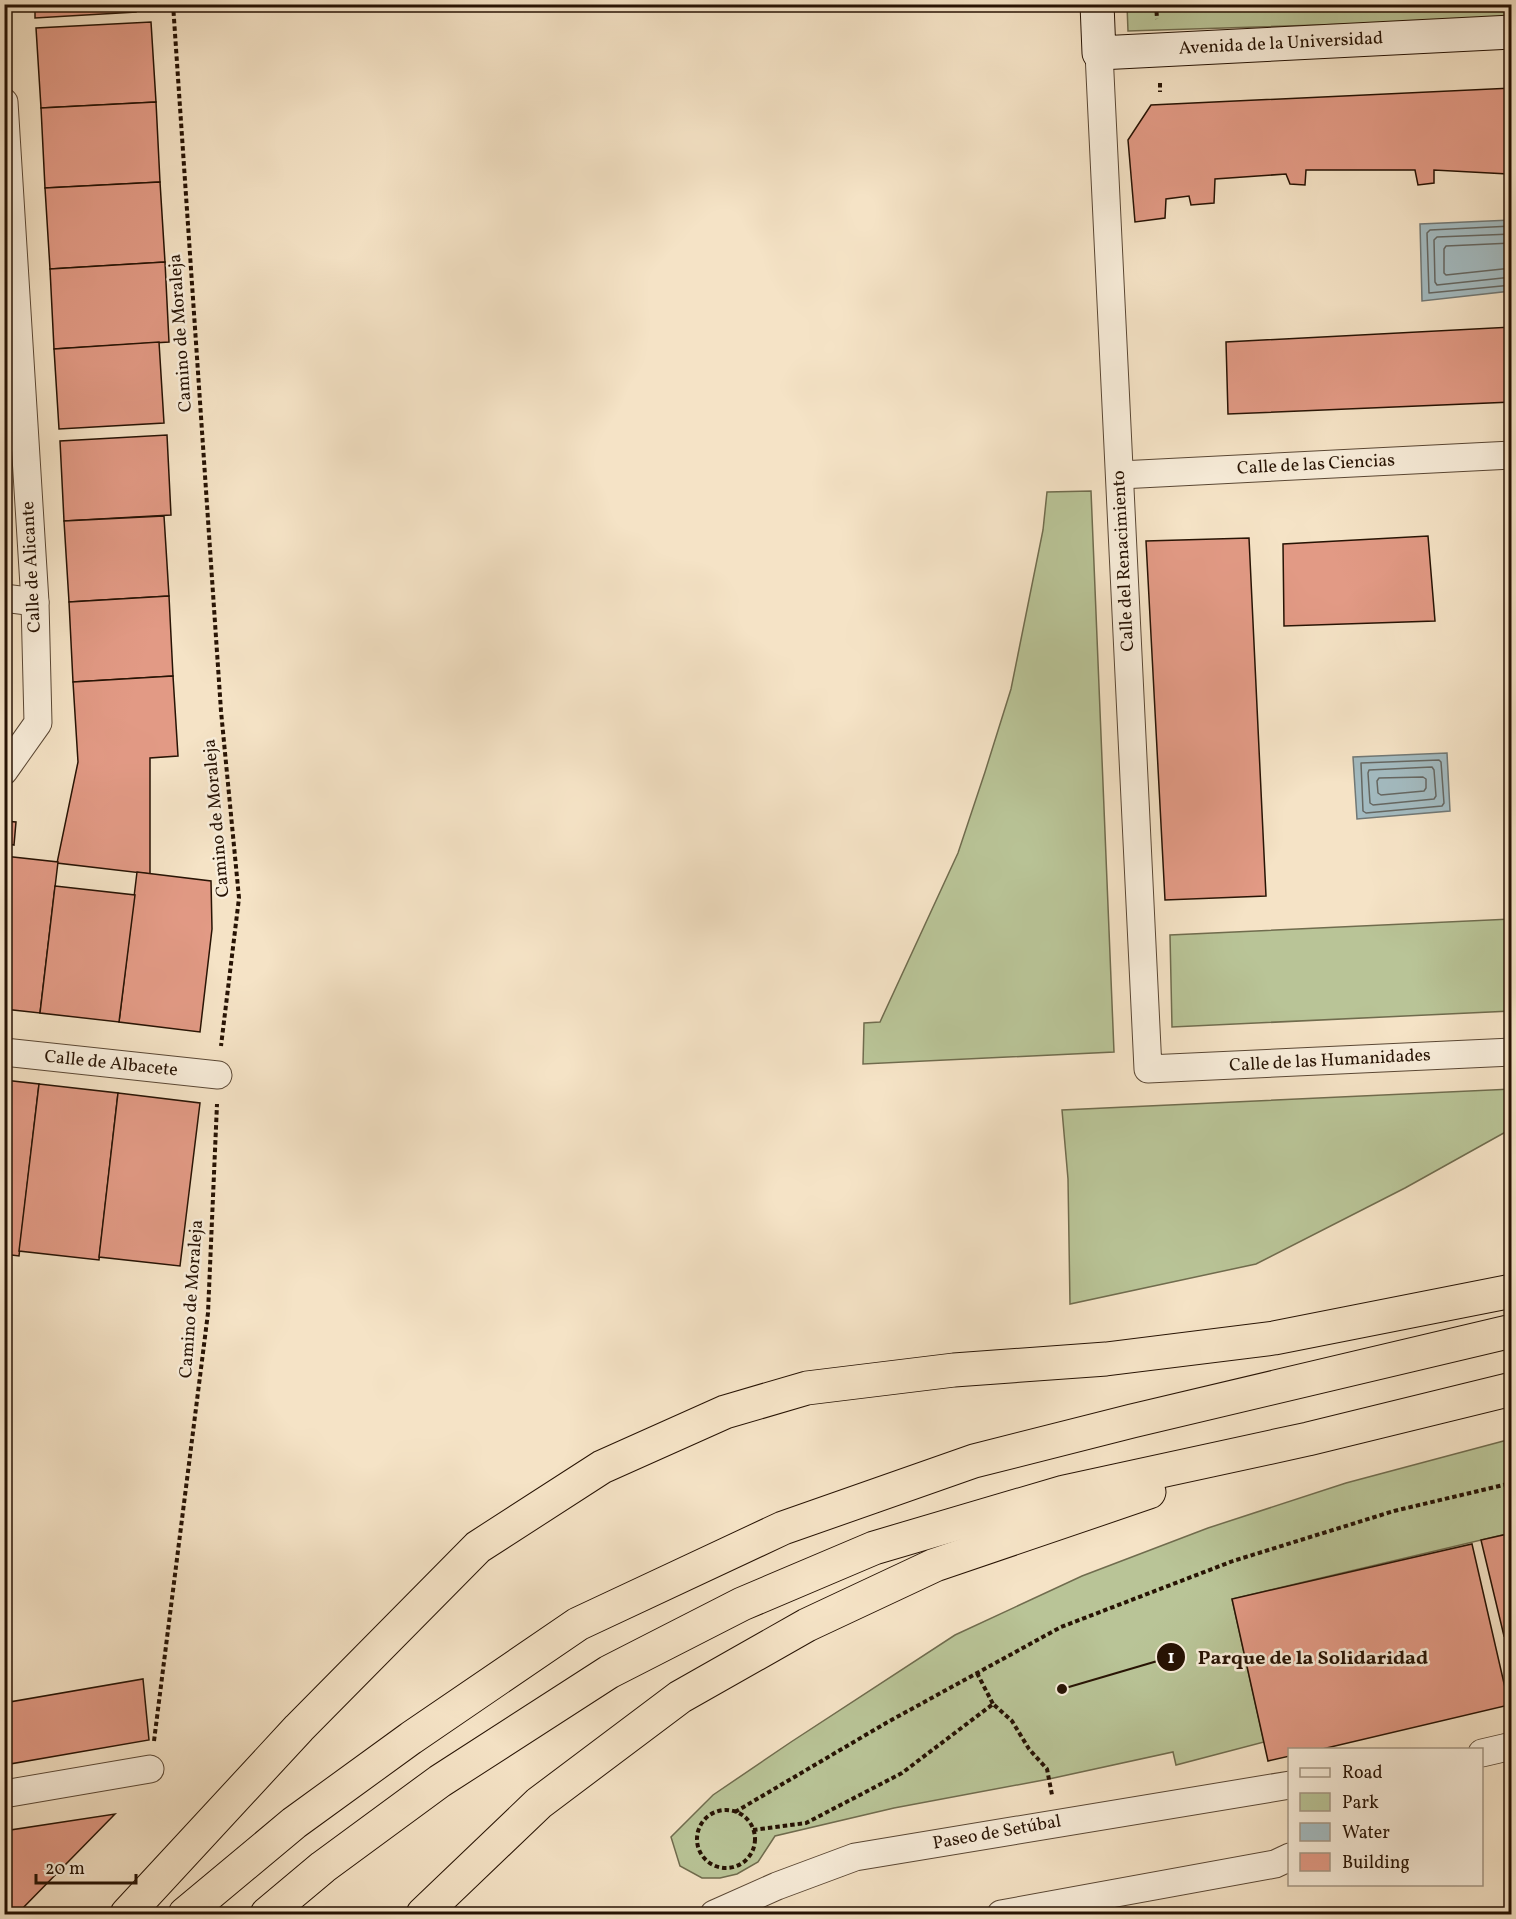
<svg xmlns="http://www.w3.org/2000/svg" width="1516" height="1919" font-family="Vollkorn,serif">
	<rect width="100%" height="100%" fill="#f5e3c6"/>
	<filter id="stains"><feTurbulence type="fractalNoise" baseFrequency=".00333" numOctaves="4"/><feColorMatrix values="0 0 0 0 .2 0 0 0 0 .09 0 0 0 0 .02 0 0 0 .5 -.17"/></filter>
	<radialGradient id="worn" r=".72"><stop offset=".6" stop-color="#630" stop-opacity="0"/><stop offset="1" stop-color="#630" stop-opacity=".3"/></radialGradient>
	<!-- green -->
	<g fill="#b9c497" stroke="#706c4e" stroke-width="1.5">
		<path d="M1511,4L1512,19L1128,31L1127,5Z"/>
		<path d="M1091,491L1114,1052L863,1064L864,1023L880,1022L958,853L985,772L1011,689L1043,530L1047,492Z"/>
		<path d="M1511,919V1011L1172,1027L1170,935Z"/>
		<path d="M1512,1089L1511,1129L1405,1188L1256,1264L1070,1304L1068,1179L1062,1110Z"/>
		<path d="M1511,1439V1533L1232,1599L1264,1742L1176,1765L1173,1752L1049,1779L894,1808L775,1836L758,1862L737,1874L720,1878H702L680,1866L671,1837L713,1795L791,1742L955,1635L1082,1576L1208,1528L1346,1483Z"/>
	</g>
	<!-- water -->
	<g fill="#a3bbc1" stroke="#717875" stroke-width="1.5">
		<path d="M1511,220V291L1422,301L1420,224Z"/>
		<path d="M1447,753L1450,811L1357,819L1353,757Z"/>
	</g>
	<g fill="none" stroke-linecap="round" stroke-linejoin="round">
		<!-- shore -->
		<g stroke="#656762" stroke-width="1.5">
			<path d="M1512,226L1430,230L1427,233L1429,293L1512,285"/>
			<path d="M1512,234L1437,237L1434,240L1435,282L1437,285L1512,277"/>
			<path d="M1512,243L1446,246L1444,249V273L1446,275L1512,268"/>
			<path d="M1439,760L1441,762L1444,803L1442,806L1366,813L1363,811L1361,763Z"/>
			<path d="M1432,767L1434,770L1436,796L1434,799L1373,805L1370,803L1368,773L1369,770Z"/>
			<path d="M1423,777L1426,779V788L1424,791L1381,795L1378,793L1377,781L1379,778Z"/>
		</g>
	</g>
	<!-- building -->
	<g fill="#e29a85" stroke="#271304" stroke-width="1.5">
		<path d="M35,4H135L136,12L35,18Z"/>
		<path d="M151,22L156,102L41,108L36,28Z"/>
		<path d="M1512,88V187H1509L1508,174L1434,170V183L1418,185L1415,170H1306L1305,185L1290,184L1286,174L1215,179L1214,203L1191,205L1189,196L1166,199L1165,218L1135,222L1128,140L1151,105Z"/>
		<path d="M156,102L160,182L45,188L41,108Z"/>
		<path d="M160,182L165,262L50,269L45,188Z"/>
		<path d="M165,262L169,342L54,349L50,269Z"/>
		<path d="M1512,327V402L1228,414L1226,342Z"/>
		<path d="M159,342L164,423L59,429L54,349Z"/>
		<path d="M167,435L171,515L64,521L60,441Z"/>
		<path d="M164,516L169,596L69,602L64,521Z"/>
		<path d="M1428,536L1435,621L1284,626L1283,544Z"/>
		<path d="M1249,538L1266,896L1165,900L1146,541Z"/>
		<path d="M169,596L173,676L73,682L69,602Z"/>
		<path d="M173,676L178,756L150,758V874L57,863L78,762L73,682Z"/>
		<path d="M4,821L16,822L14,845L4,843Z"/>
		<path d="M4,856L58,862L40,1013L4,1009Z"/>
		<path d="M137,872L211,881L212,929L200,1032L119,1022Z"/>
		<path d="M55,886L135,895L119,1022L40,1013Z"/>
		<path d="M4,1080L39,1084L19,1256L4,1254Z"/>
		<path d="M39,1084L118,1093L99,1260L19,1251Z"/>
		<path d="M118,1093L200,1103L180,1266L99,1257Z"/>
		<path d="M1512,1533V1634L1504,1636L1481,1540Z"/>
		<path d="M1472,1544L1509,1705L1318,1750H1290V1756L1268,1761L1232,1599Z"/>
		<path d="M143,1679L149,1740L4,1765V1703Z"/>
		<path d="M115,1814L17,1914H4V1831Z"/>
	</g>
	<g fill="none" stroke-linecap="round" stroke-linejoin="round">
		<!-- street casing -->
		<g stroke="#5a4734" stroke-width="29">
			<g id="street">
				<path d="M1099,53L1148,1069L1512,1052"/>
				<path d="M4,102L35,602L38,723L4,771"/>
				<path d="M1120,475L1512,455"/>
				<path d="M4,598L35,602"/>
				<path d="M4,1052L218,1075"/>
				<path d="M1482,1753L1512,1746"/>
				<path d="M4,1794L150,1769"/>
				<path d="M714,1914L777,1886L855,1857L1290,1785"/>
				<path d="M1001,1914L1275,1864L1290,1857"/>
			</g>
		</g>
		<!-- secondary casing -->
		<g stroke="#271304" stroke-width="35">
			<path id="secondary" d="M1097,4L1099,53L1512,32"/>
		</g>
		<!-- highway casing -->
		<g stroke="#271304" stroke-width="35">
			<g id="highway">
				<path d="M127,1914L299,1728L478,1547L602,1467L725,1412L807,1388L954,1370L1106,1359L1274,1338L1512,1291"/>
				<path d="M185,1914L294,1823L411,1738L578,1624L783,1528L974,1461L1132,1421L1512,1331"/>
				<path d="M267,1914L323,1867L440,1781L609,1672L742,1604L874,1548L1064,1492L1308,1439L1512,1389"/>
				<path d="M423,1914L539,1803L680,1697L807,1625L935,1565L1149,1492"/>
			</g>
		</g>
		<!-- path -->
		<g stroke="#271304" stroke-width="4" stroke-dasharray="4.5 3" stroke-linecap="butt">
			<path d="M173,4L221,711L239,898L221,1046"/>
			<path d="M1156,4L1157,19"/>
			<path d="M1160,83V92"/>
			<path d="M977,1673L993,1704"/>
			<path d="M154,1741L208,1313L217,1104"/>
			<circle cx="726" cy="1839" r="29"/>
			<path d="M735,1812L886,1723L1061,1627L1233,1561L1394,1511L1512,1483"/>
			<path d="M753,1830L806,1823L902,1773L993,1704L1012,1721L1029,1749L1047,1769L1052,1795"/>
		</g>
		<!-- street -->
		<use href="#street" stroke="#f8edda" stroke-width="27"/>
		<!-- secondary -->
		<use href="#secondary" stroke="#f8edda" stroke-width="33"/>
		<!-- highway -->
		<use href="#highway" stroke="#f5e3c6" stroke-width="33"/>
	</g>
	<g text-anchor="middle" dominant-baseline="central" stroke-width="5" stroke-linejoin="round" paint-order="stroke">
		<!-- street labels -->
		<g font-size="18" fill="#271304" stroke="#f8edda">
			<text transform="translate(1281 44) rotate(-3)">Avenida de la Universidad</text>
			<text transform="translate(181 333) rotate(-94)">Camino de Moraleja</text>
			<text transform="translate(1316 465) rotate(-3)">Calle de las Ciencias</text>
			<text transform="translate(1124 561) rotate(-93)">Calle del Renacimiento</text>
			<text transform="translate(32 567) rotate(-93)">Calle de Alicante</text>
			<text transform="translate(217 818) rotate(-95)">Camino de Moraleja</text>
			<text transform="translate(1330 1061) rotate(-3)">Calle de las Humanidades</text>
			<text transform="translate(111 1064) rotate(6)">Calle de Albacete</text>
			<text transform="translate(192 1299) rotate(-86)">Camino de Moraleja</text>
			<text transform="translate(997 1833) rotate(-10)">Paseo de Setúbal</text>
		</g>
	</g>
	<!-- callouts -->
	<path fill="none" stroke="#271304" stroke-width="2" d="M1062 1689L1171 1657"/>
	<g fill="#271304" stroke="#f8edda" stroke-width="2">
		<circle cx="1062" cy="1689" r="6"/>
		<circle cx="1171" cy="1657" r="15"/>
	</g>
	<g font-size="18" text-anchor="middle" font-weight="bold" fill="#fff">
		<text x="1171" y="1663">1</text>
	</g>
	<g font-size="20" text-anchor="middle" font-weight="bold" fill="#271304" stroke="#f8edda" stroke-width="5" stroke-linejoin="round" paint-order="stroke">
		<text x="1313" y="1664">Parque de la Solidaridad</text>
	</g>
	<!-- margin -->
	<rect width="1516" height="1919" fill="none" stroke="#f5e3c6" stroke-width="24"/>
	<rect x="6" y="6" width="1504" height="1907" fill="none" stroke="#271304" stroke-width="3"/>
	<rect x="12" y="12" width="1492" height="1895" fill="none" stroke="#271304" stroke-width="1.5"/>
	<!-- legend -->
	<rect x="1288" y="1748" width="195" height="138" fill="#f8edda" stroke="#a49684" stroke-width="1.5"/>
	<rect x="1300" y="1768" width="30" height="9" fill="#f8edda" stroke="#a49684" stroke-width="1.5"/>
	<text x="1342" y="1778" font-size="18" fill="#271304">Road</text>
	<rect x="1300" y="1793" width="30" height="18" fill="#b9c497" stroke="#a49684" stroke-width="1.5"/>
	<text x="1342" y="1808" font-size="18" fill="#271304">Park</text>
	<rect x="1300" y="1823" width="30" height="18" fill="#a3bbc1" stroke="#a49684" stroke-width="1.5"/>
	<text x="1342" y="1838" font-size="18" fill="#271304">Water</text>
	<rect x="1300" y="1853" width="30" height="18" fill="#e29a85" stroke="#a49684" stroke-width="1.5"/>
	<text x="1342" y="1868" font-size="18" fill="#271304">Building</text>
	<!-- scale -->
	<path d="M36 1874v9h100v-9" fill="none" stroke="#271304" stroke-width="3"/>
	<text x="45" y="1874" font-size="18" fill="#271304" stroke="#f8edda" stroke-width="4.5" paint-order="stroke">20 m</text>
	<rect width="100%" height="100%" filter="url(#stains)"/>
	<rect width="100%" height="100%" fill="url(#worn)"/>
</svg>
